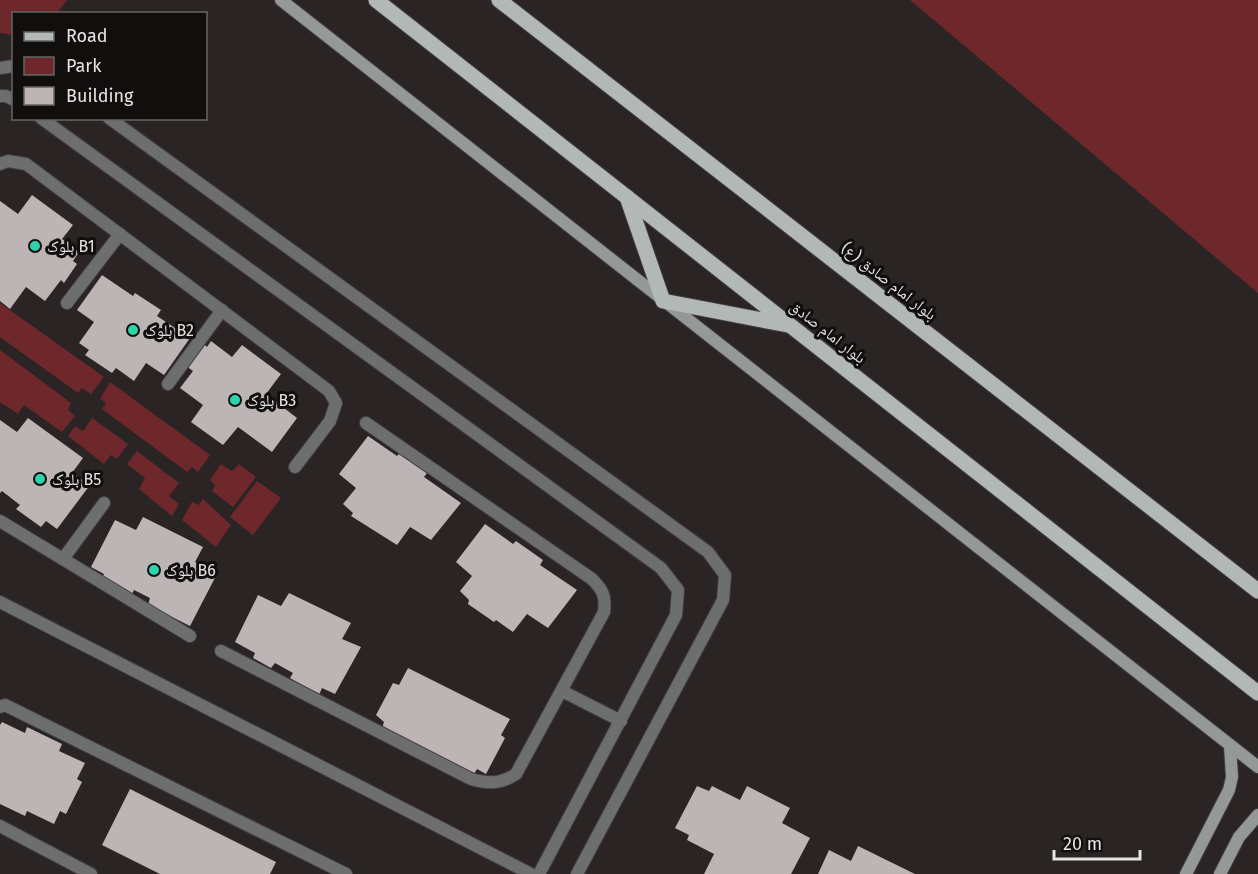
<svg xmlns="http://www.w3.org/2000/svg" width="1258" height="874" font-family="'Fira Sans','Noto Naskh Arabic',sans-serif">
	<rect width="100%" height="100%" fill="#2a2424"/>
	<!-- green -->
	<g fill="#6e282b">
		<path d="M0,0H67L57,13L14,14L13,35L0,33Z"/>
		<path d="M910,0H1258V293Z"/>
		<path d="M0,303L104,377L91,394L82,388L78,393L0,337Z"/>
		<path d="M0,350L71,403L68,410L75,416L62,432L24,405L18,414L0,402Z"/>
		<path d="M110,382L210,455L198,472L192,467L187,472L102,409L106,403L100,399Z"/>
		<path d="M92,418L128,444L117,459L111,455L104,464L68,436L75,426L83,431Z"/>
		<path d="M137,451L179,483L169,496L179,504L172,516L139,489L145,478L127,464Z"/>
		<path d="M221,464L232,471L239,464L256,477L233,507L212,491L215,485L210,480Z"/>
		<path d="M257,481L281,498L253,535L230,517Z"/>
		<path d="M203,499L231,525L216,547L182,520L192,502L199,505Z"/>
	</g>
	<!-- building -->
	<g fill="#bdb5b5">
		<path d="M32,195L73,225L62,239L79,252L73,261L77,264L64,283L61,280L45,301L26,287L10,309L0,301V201L18,214Z"/>
		<path d="M102,275L133,296L135,293L161,310L157,316L190,338L164,375L146,363L134,381L116,368L112,373L85,355L89,350L79,343L94,322L77,310Z"/>
		<path d="M211,341L232,357L242,345L281,374L266,394L297,418L272,452L238,427L223,445L191,422L203,405L180,388L193,371L186,366L203,343L207,347Z"/>
		<path d="M28,418L83,458L72,473L90,485L57,529L46,521L41,527L16,509L20,505L2,491L0,493V420L17,432Z"/>
		<path d="M368,436L397,456L399,454L427,473L424,477L461,503L431,540L410,527L397,545L351,516L353,513L343,504L356,488L339,474Z"/>
		<path d="M143,517L203,547L195,562L217,574L190,626L148,605L150,598L134,590L131,596L101,581L104,574L91,567L115,520L136,530Z"/>
		<path d="M485,524L513,544L516,541L543,560L540,565L577,590L548,628L527,614L513,632L496,620L494,622L468,604L469,600L460,591L472,576L456,562Z"/>
		<path d="M289,593L351,623L342,639L361,647L335,694L322,688L319,695L290,678L293,673L275,663L271,668L253,658L255,653L235,642L258,595L281,606Z"/>
		<path d="M408,668L510,719L501,735L505,738L486,774L477,769L473,776L382,728L384,722L376,715L393,683L399,685Z"/>
		<path d="M2,722L25,733L27,727L62,744L59,751L85,763L77,779L82,782L66,814L60,811L54,824L27,811L25,816L0,804V725Z"/>
		<path d="M697,786L709,791L712,786L740,800L747,786L790,808L782,823L810,838L791,874H704L714,854L687,840L689,835L675,828Z"/>
		<path d="M130,789L276,862L270,874H160L102,845Z"/>
		<path d="M858,846L915,874H818L829,850L851,861Z"/>
	</g>
	<g fill="none" stroke-linecap="round" stroke-linejoin="round">
		<!-- street casing -->
		<g stroke="#453f3f" stroke-width="14">
			<g id="street">
				<path d="M0,68L14,66"/>
				<path d="M0,96H6L14,100"/>
				<path d="M41,118L661,568L678,590L676,615L539,874"/>
				<path d="M109,118L708,552L725,575L723,600L577,874"/>
				<path d="M0,164L8,161L26,164L329,391L336,403L330,421L295,467"/>
				<path d="M67,303L120,234"/>
				<path d="M168,384L222,310"/>
				<path d="M0,521L190,636"/>
				<path d="M63,559L104,503"/>
				<path d="M0,602L531,874"/>
				<path d="M221,651L471,779C488,784 501,784 516,774L604,612C606,596 603,590 592,579L366,423"/>
				<path d="M562,691L621,721"/>
				<path d="M0,707L5,705L346,874"/>
				<path d="M0,826L91,874"/>
			</g>
		</g>
		<!-- secondary casing -->
		<g stroke="#453f3f" stroke-width="14">
			<g id="secondary">
				<path d="M281,0L1258,767"/>
				<path d="M1186,874L1229,790L1232,777L1230,746"/>
				<path d="M1220,874L1239,837L1258,815"/>
			</g>
		</g>
		<!-- primary casing -->
		<g stroke="#453f3f" stroke-width="17">
			<g id="primary">
				<path d="M376,0L1258,693"/>
				<path d="M499,0L1258,591"/>
				<path d="M627,197L663,301L788,325"/>
			</g>
		</g>
		<!-- street -->
		<use href="#street" stroke="#6c6f6e" stroke-width="12"/>
		<!-- secondary -->
		<use href="#secondary" stroke="#949896" stroke-width="12"/>
		<!-- primary -->
		<use href="#primary" stroke="#b2b8b6" stroke-width="15"/>
	</g>
	<!-- markers -->
	<g fill="#2dd4ab" stroke="#110e0e" stroke-width="2">
		<circle cx="35" cy="246" r="6"/>
		<circle cx="133" cy="330" r="6"/>
		<circle cx="235" cy="400" r="6"/>
		<circle cx="40" cy="479" r="6"/>
		<circle cx="154" cy="570" r="6"/>
	</g>
	<g text-anchor="middle" dominant-baseline="central" stroke-width="6" stroke-linejoin="round" paint-order="stroke">
		<!-- poi labels -->
		<g font-size="16" fill="#e8e4e4" stroke="#110e0e" text-anchor="start">
			<text x="47" y="246">بلوک B1</text>
			<text x="145" y="330">بلوک B2</text>
			<text x="247" y="400">بلوک B3</text>
			<text x="52" y="479">بلوک B5</text>
			<text x="166" y="570">بلوک B6</text>
		</g>
		<!-- street labels -->
		<g font-size="16" fill="#e8e4e4" stroke="#110e0e">
			<text transform="translate(889 281) rotate(38)">بلوار امام صادق (ع)</text>
			<text transform="translate(828 332) rotate(38)">بلوار امام صادق</text>
		</g>
	</g>
	<!-- legend -->
	<rect x="12" y="12" width="195" height="108" fill="#110e0e" stroke="#676464" stroke-width="1.5"/>
	<rect x="24" y="32" width="30" height="9" fill="#b2b8b6" stroke="#676464" stroke-width="1.5"/>
	<text x="66" y="42" font-size="18" fill="#e8e4e4">Road</text>
	<rect x="24" y="57" width="30" height="18" fill="#6e282b" stroke="#676464" stroke-width="1.5"/>
	<text x="66" y="72" font-size="18" fill="#e8e4e4">Park</text>
	<rect x="24" y="87" width="30" height="18" fill="#bdb5b5" stroke="#676464" stroke-width="1.5"/>
	<text x="66" y="102" font-size="18" fill="#e8e4e4">Building</text>
	<!-- scale -->
	<path d="M1054 850v9h86v-9" fill="none" stroke="#e8e4e4" stroke-width="3"/>
	<text x="1063" y="850" font-size="18" fill="#e8e4e4" stroke="#110e0e" stroke-width="4.5" paint-order="stroke">20 m</text>
</svg>
